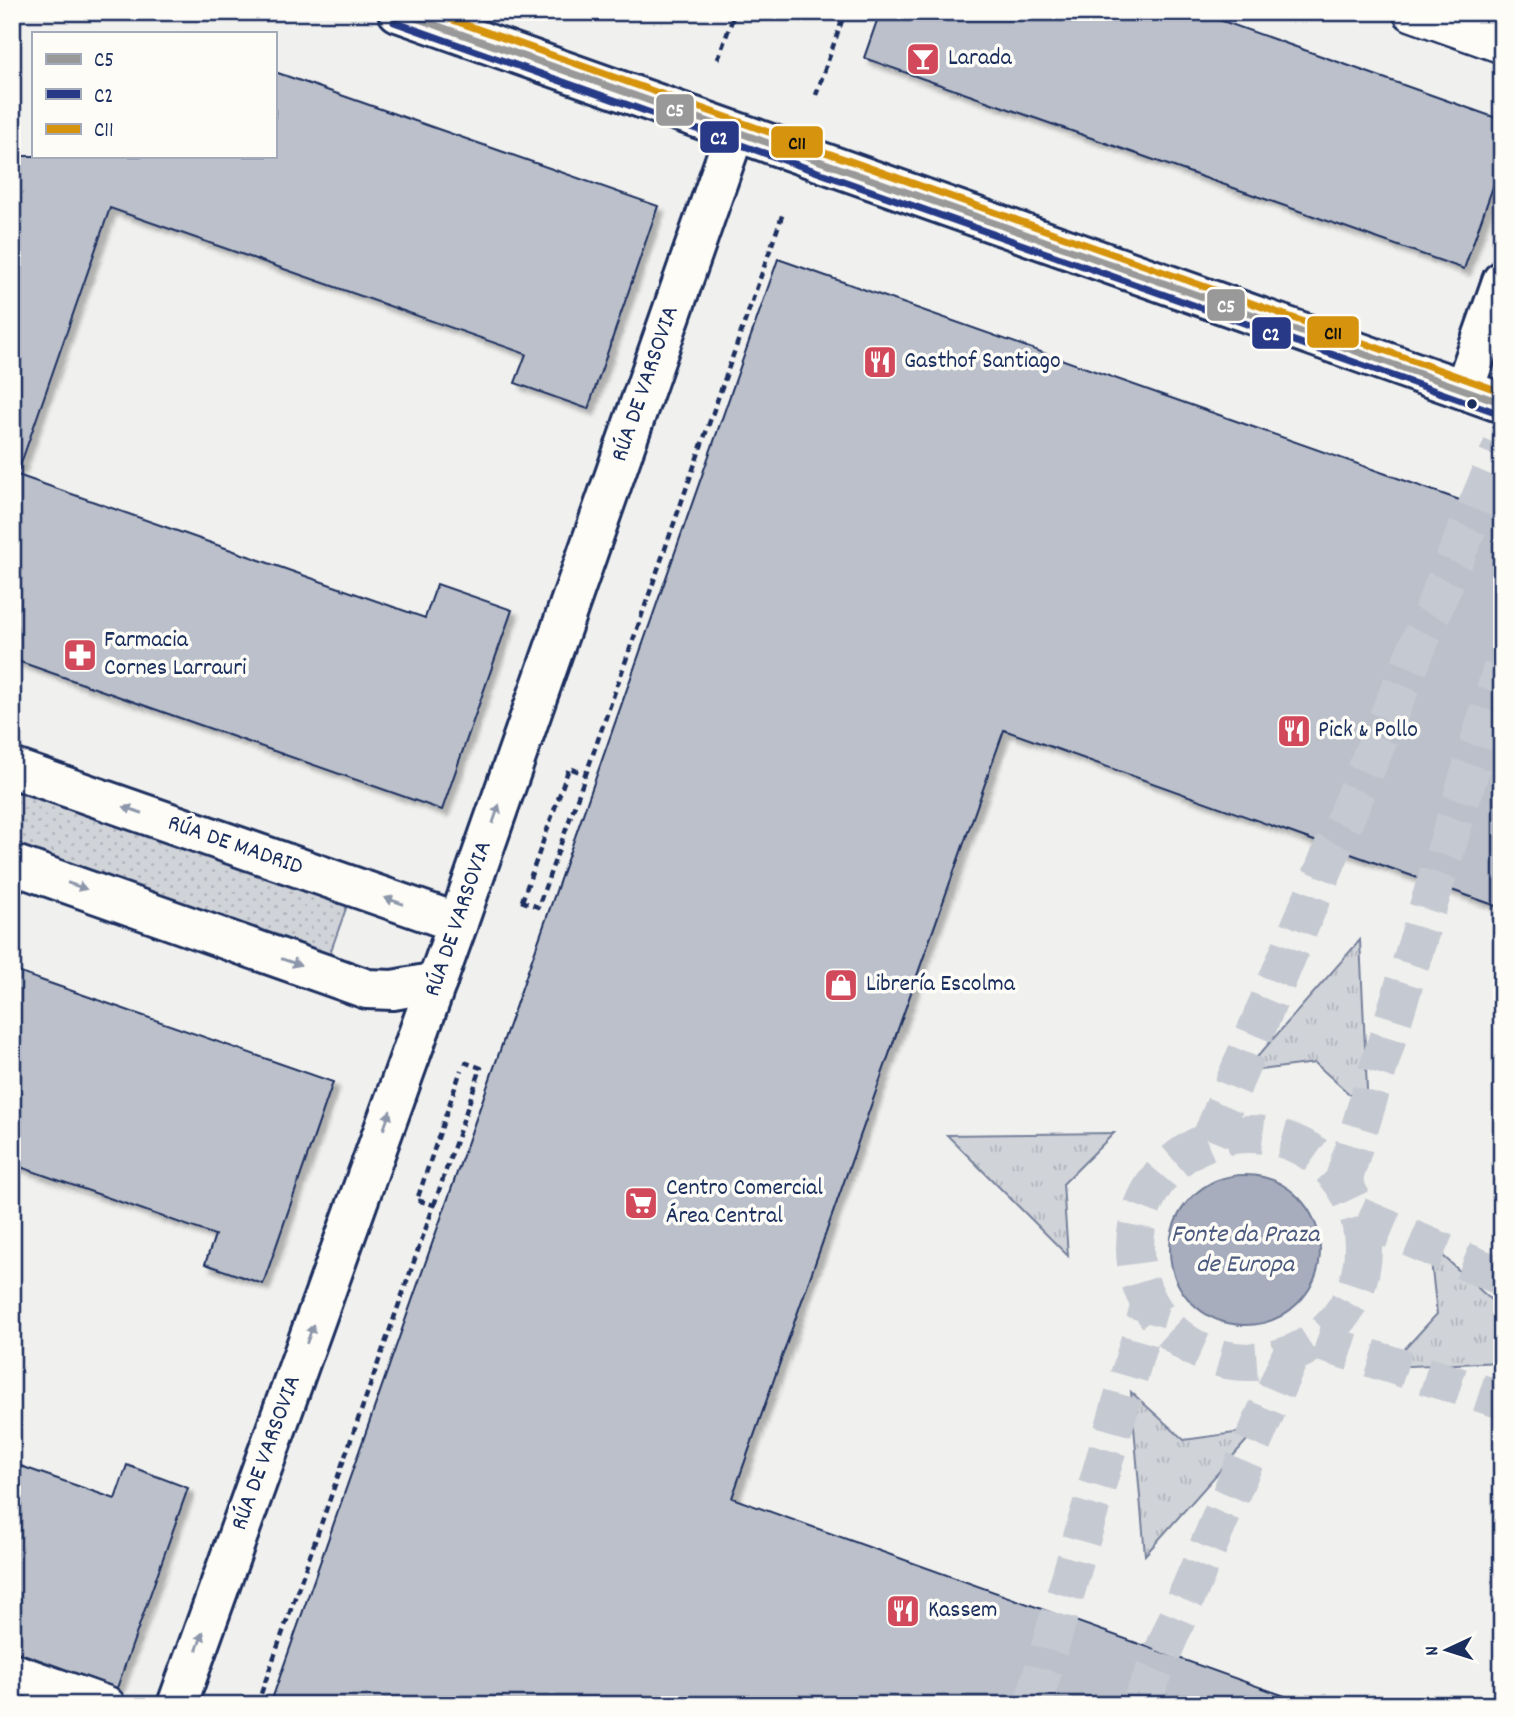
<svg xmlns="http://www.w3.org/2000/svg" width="1514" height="1717" font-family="Dekko,sans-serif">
	<defs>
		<pattern id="grass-tufts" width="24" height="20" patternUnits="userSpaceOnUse" patternTransform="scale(1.75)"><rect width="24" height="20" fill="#d0d3d8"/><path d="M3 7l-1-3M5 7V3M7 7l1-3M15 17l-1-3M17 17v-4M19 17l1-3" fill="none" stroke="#b2b5bc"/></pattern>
		<pattern id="garden-dots" width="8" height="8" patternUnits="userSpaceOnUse" patternTransform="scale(1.75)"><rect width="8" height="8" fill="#d0d3d8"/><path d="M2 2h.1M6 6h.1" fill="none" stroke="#b2b5bc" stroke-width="1.8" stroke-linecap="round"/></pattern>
		<filter id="shadow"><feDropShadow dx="6" dy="6" stdDeviation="2" flood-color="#0004"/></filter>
	</defs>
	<rect width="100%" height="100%" fill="#f0f0ee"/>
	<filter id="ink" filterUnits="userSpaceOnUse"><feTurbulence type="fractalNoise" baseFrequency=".0143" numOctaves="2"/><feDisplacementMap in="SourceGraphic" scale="14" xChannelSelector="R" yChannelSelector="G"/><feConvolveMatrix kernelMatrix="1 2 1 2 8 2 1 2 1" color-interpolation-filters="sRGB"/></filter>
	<g filter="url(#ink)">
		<!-- grass -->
		<g fill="url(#grass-tufts)" stroke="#76819b" stroke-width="2">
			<path d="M1360,940L1368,1111L1315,1063L1244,1072Z"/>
			<path d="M1114,1133L1063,1184L1068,1256L947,1135Z"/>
			<path d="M1429,1243L1502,1310V1362L1388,1367L1437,1314Z"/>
			<path d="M1131,1392L1184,1440L1256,1430L1145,1555Z"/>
		</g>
		<!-- garden -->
		<path fill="url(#garden-dots)" stroke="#76819b" stroke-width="2" d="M12,781L349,900L328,959L12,847Z"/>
		<!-- water -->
		<circle fill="#a7adbd" stroke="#6f7b97" stroke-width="2" cx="1245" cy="1250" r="75"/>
		<!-- building -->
		<g fill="#bbc0ca" stroke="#1b2f5e" stroke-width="2" filter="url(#shadow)">
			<path d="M880,12H1197L1502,120V161L1464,269L864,58Z"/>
			<path d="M275,72L658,206L588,409L515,383L526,354L110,208L19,469L12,468V156H275Z"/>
			<path d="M778,259L1502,515V908L1004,730L732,1498L1293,1699L1292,1705H270Z"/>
			<path d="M12,473L425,618L437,584L512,610L442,810L12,659Z"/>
			<path d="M12,970L333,1082L263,1284L205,1264L215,1235L12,1164Z"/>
			<path d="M12,1463L115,1499L127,1465L188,1488L117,1688L12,1650Z"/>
		</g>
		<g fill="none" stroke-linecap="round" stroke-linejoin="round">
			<!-- minor-tunnel -->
			<g stroke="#c5c9d1" stroke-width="38" stroke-dasharray="38 19" stroke-linecap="butt">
				<circle cx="1249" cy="1248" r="114"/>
				<path d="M1210,1140L1502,446"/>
				<path d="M1343,1182L1502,668"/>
				<path d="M1358,1216L1502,1277"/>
				<path d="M1316,1341L1502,1400"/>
				<path d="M1033,1705L1150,1304"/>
				<path d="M1140,1705L1291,1354"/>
			</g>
			<!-- pedestrian casing -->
			<g stroke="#1b2f5e" stroke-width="42">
				<g id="pedestrian">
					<path d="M1412,12L1502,44"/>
					<path d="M12,1672L106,1705"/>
				</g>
			</g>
			<!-- minor casing -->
			<g stroke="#1b2f5e" stroke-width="44">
				<g id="minor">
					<path d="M398,12L1502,403"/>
					<path d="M1464,389L1502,281"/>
					<path d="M12,768L458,923"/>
					<path d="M12,864L367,989L393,990L437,982"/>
					<path d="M177,1705L458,923L735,132"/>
				</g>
			</g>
			<!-- path -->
			<g stroke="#1b2f5e" stroke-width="4.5" stroke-dasharray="7 5" stroke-linecap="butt">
				<path d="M718,59L735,12"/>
				<path d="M816,95L845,12"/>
				<path d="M521,901L538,907L586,774"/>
				<path d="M522,901L569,768L586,774L783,213"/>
				<path d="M434,1205L481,1068L464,1062"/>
				<path d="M257,1705L434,1205L417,1200L461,1070"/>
			</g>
			<!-- pedestrian -->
			<use href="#pedestrian" stroke="#fdfcf7" stroke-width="37"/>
			<!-- minor -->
			<use href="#minor" stroke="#fdfcf7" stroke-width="38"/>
			<!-- bus-1 casing -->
			<g stroke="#fdfcf7" stroke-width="12">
				<path id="bus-1" d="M399,12L1502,403"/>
			</g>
			<!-- bus-2 casing -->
			<g stroke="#fdfcf7" stroke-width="12">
				<path id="bus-2" d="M394,22L1498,413"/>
			</g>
			<!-- bus-3 casing -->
			<g stroke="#fdfcf7" stroke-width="12">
				<path id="bus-3" d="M430,12L1502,392"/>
			</g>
			<!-- bus-1 -->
			<use href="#bus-1" stroke="#999" stroke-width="7"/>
			<!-- bus-2 -->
			<use href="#bus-2" stroke="#283a87" stroke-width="7"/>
			<!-- bus-3 -->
			<use href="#bus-3" stroke="#d6940e" stroke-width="7"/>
		</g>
		<!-- one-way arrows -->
		<defs><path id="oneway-solid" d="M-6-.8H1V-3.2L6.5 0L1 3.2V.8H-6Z" transform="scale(1.75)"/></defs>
		<g fill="#8c96aa">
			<use href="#oneway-solid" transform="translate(133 810) rotate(-161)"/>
			<use href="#oneway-solid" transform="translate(496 814) rotate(-71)"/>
			<use href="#oneway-solid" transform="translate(77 886) rotate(19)"/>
			<use href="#oneway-solid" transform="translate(394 901) rotate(-161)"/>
			<use href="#oneway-solid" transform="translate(291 962) rotate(19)"/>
			<use href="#oneway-solid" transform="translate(387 1120) rotate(-70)"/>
			<use href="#oneway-solid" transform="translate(310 1334) rotate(-70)"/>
			<use href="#oneway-solid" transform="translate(200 1641) rotate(-70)"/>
		</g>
	</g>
	<!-- icons -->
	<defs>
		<g id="bar-square" transform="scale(1.75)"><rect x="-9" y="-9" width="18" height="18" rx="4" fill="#d1495b" stroke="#fdfcf7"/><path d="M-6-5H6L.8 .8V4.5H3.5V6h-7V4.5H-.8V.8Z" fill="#fff"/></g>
		<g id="restaurant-square" transform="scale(1.75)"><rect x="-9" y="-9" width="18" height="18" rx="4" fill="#d1495b" stroke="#fdfcf7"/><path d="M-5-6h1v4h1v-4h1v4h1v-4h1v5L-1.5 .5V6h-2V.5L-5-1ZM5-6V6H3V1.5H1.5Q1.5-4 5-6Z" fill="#fff"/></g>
		<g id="pharmacy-square" transform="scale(1.75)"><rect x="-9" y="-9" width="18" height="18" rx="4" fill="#d1495b" stroke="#fdfcf7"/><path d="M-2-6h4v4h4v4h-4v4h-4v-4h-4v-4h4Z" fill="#fff"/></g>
		<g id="shop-square" transform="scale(1.75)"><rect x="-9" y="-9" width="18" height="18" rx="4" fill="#d1495b" stroke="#fdfcf7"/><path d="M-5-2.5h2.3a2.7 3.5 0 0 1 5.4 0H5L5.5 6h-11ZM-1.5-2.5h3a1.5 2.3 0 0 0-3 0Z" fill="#fff"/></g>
		<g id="supermarket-square" transform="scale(1.75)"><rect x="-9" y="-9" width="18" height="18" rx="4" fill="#d1495b" stroke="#fdfcf7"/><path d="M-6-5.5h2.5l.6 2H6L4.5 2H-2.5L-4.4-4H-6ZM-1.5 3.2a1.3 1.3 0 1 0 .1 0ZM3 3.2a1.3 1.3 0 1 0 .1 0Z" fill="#fff"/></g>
	</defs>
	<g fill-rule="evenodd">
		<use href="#bar-square" x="923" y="59"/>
		<use href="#restaurant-square" x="880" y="362"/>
		<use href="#pharmacy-square" x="80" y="655"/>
		<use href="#restaurant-square" x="1294" y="731"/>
		<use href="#shop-square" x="841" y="985"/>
		<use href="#supermarket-square" x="641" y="1203"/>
		<use href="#restaurant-square" x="903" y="1611"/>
	</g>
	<!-- markers -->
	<circle fill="#1b2f5e" stroke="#fdfcf7" stroke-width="2.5" cx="1472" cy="404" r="6"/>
	<g text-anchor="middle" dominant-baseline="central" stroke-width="7" stroke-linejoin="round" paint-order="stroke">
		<!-- poi labels -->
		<g font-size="24" fill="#1b2f5e" stroke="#fdfcf7" text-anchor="start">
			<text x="948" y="59">Larada</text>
			<text x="904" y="362">Gasthof Santiago</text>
			<text x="104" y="641">Farmacia<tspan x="104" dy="28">Cornes Larrauri</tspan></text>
			<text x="1318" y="731">Pick &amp; Pollo</text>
			<text x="866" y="985">Librería Escolma</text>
			<text x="666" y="1189">Centro Comercial<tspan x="666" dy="28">Área Central</tspan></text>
			<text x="928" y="1611">Kassem</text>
		</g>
		<!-- street labels -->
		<g font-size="24" fill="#1b2f5e" stroke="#fdfcf7">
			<text transform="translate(646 384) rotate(-71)">RÚA DE VARSOVIA</text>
			<text transform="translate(235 846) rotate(19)">RÚA DE MADRID</text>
			<text transform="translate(459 919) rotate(-71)">RÚA DE VARSOVIA</text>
			<text transform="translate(267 1453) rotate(-70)">RÚA DE VARSOVIA</text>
		</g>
		<!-- water labels -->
		<g font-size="26" font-style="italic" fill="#4c5b7f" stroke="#fdfcf7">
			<text x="1245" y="1235">Fonte da Praza<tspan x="1245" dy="30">de Europa</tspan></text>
		</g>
	</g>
	<g stroke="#fdfcf7" stroke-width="2.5">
		<rect x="655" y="93" width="40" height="34" rx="7" fill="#999"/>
		<rect x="699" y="120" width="41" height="34" rx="7" fill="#283a87"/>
		<rect x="770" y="125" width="54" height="34" rx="7" fill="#d6940e"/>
		<rect x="1206" y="288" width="40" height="34" rx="7" fill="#999"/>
		<rect x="1306" y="315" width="54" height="34" rx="7" fill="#d6940e"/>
		<rect x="1251" y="316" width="41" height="34" rx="7" fill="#283a87"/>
	</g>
	<g font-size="19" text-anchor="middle" font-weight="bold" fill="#fff">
		<text x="675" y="116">C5</text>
		<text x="719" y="144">C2</text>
		<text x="1226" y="312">C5</text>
		<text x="1271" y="340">C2</text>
	</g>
	<g font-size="19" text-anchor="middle" font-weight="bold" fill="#111">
		<text x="797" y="149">C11</text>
		<text x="1333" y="339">C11</text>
	</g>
	<!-- margin -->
	<rect width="1514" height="1717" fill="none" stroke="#fdfcf7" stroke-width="42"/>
	<rect x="21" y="21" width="1472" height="1675" fill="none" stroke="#1b2f5e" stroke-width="2.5" filter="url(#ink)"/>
	<!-- legend -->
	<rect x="32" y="32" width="245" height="126" fill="#fdfcf7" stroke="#a3aaba" stroke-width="2"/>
	<rect x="46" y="54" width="35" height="10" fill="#999999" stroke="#a3aaba" stroke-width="2"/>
	<text x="94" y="66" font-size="21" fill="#1b2f5e">C5</text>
	<rect x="46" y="89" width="35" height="10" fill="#283a87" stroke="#a3aaba" stroke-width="2"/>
	<text x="94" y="102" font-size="21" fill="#1b2f5e">C2</text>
	<rect x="46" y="124" width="35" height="10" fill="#d6940e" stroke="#a3aaba" stroke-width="2"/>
	<text x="94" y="136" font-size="21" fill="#1b2f5e">C11</text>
	<!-- north arrow -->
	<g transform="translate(1447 1650) rotate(266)" stroke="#fdfcf7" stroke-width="5" paint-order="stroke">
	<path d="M0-5L12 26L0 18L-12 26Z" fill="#1b2f5e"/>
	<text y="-10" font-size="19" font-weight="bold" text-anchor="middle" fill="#1b2f5e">N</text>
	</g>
</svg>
